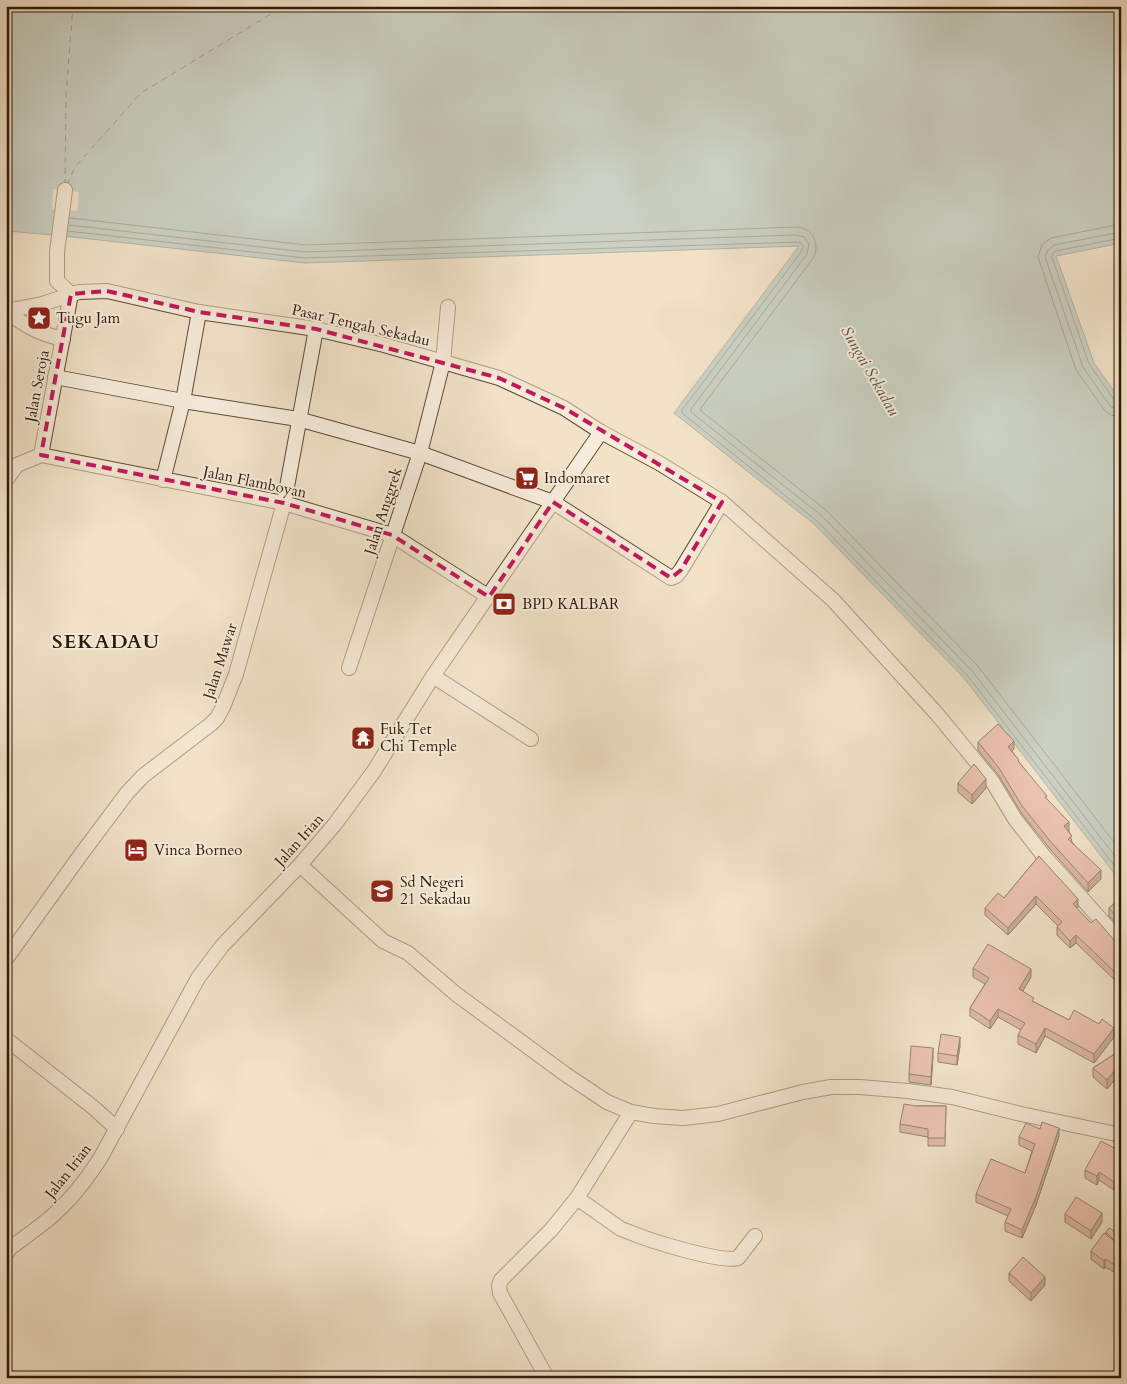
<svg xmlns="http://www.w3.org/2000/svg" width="1127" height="1384" font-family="Cardo,serif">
	<rect width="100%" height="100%" fill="#f1e2c8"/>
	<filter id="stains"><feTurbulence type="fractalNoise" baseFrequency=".004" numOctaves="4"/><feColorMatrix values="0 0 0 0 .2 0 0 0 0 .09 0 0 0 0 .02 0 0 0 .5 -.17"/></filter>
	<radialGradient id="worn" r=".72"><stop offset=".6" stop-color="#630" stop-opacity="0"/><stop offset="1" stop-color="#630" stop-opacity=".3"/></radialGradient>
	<!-- water -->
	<path fill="#9ebcbf" stroke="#717b75" d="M6,6H1121V243L1056,256L1094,363L1121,401V882L964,678L814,524L674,413L799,246L305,263L64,236L6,231Z"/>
	<!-- pier -->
	<path fill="#f1e2c8" d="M53,189L79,192L77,211L52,209Z"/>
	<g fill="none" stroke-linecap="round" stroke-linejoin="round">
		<!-- shore -->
		<g stroke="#666a63" stroke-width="1">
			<path d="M70,218L306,245L796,227C812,228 820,242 814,257L701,408V411L827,511L977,665L1121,851"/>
			<path d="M1121,224L1051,238L1042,245L1038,257L1076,370L1105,411L1111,415L1121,417"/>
			<path d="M69,225L305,252L796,235L804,237L809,244L807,254L691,409V412L822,516L972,671L1121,864"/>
			<path d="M68,231L305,258L800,242L803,246L802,251L682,410V413L817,521L967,675L1121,874"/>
			<path d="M1121,232L1054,245L1048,250L1045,257L1083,367L1110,406L1116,409H1121"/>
			<path d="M1121,238L1056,251L1053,253L1052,257L1089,364L1115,401L1121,403"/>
		</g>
		<!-- ferry -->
		<g stroke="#555247" stroke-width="1" stroke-dasharray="6 5" stroke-linecap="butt">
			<path d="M65,185L66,95L73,6"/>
			<path d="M67,185L75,167L141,93L284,6"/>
		</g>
		<!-- street casing -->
		<g stroke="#5f4b37" stroke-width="16">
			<g id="street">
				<path d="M65,190L57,252V281L71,294"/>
				<path d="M6,311L42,304L79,292L107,291L199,312L316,329L384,345L499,378L564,408L601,432L659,463L722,502L833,600L937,714L992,781L1015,819L1043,855L1121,942"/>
				<path d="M6,311C25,326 40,334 63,339"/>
				<path d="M55,377L183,401L298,419L420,453L553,502L671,578L676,576L681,570L722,502"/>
				<path d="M41,455L71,294"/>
				<path d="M6,480L17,465L41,455L284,503L392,535L489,597"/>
				<path d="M163,480L183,401L199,312"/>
				<path d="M349,668L420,453L443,362L448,307"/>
				<path d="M433,676L531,739"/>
				<path d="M300,865L383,941L408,953L456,994L565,1074L607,1102L631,1112L654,1116L683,1118L718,1114L803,1092L831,1087H860L908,1091L952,1097L1021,1114L1121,1135"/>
				<path d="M6,959L82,853L127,793L143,776L211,724L217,718L223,707L236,674L284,503L316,329"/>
				<path d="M6,1039L94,1108L117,1129"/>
				<path d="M577,1198L621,1229L629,1232C648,1240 720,1263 738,1258L755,1236"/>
				<path d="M6,1254L10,1248C24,1238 38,1228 51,1217C71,1200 87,1179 101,1157L198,978L222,946L300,865L335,824L374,771L433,676L601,432"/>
				<path d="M547,1378L500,1293L499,1286L501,1280L551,1230L577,1198L631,1112"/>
			</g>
		</g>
		<!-- street -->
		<use href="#street" stroke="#f6ecdb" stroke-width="14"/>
	</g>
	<!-- wall -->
	<g fill="#c7887f" stroke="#2e1907">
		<path d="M978,742L1014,749L1012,751L1019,762L1047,799L1069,831L1072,842L1101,879L1088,892L1050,849L1022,814L999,776L978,750Z"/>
		<path d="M958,783L986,788L972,804L958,792Z"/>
		<path d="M1039,856L1078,907L1077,909L1091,923L1114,940L1119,943L1121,942V986L1076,943L1070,948L1057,935V927L1058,926L1036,904L1008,935L985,915V908L1004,898Z"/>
		<path d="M1121,898V929L1109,916V908Z"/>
		<path d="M973,968L1031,977L1022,992L1034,1002L1069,1020L1114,1037L1094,1063L1045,1036L1036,1053L1018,1044V1035L1021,1030L998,1017L990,1029L970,1016V1008L985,984L973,977Z"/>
		<path d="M960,1046L957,1065L938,1062V1053Z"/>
		<path d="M1121,1050V1072L1107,1089L1093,1077V1068Z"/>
		<path d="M933,1056L931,1085L909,1082V1074Z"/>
		<path d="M916,1106H946L945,1146H928V1137L900,1132V1124Z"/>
		<path d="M1040,1129L1059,1136L1036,1205L1022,1238L1005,1231V1222L1008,1216L976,1202V1194L1025,1173L1032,1151L1019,1145V1137Z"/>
		<path d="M1118,1150L1114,1190L1099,1180L1097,1185L1085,1178V1170Z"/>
		<path d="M1065,1214L1102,1222L1091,1239L1065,1222Z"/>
		<path d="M1106,1232L1121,1235V1276L1105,1267L1104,1269L1091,1259V1251L1106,1235Z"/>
		<path d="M1009,1273L1045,1285L1031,1301L1009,1281Z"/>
	</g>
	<!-- shaded-wall -->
	<g fill="#a26f68" stroke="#2e1907">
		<path d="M1014,741V749L1008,755V747Z"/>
		<path d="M986,779V788L972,804V795Z"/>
		<path d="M1069,822V831L1064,835V826Z"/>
		<path d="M1101,870V879L1088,892V883Z"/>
		<path d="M1036,896V904L1008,935V928Z"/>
		<path d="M1078,899V907L1073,912V904Z"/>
		<path d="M1076,935V943L1070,948V941Z"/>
		<path d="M1031,969V977L1019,998V989Z"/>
		<path d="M998,1009V1017L990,1029V1021Z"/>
		<path d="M1045,1028V1036L1036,1053V1044Z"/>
		<path d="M1114,1028V1037L1094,1063V1054Z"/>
		<path d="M960,1037V1046L957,1065V1056Z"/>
		<path d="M933,1048V1056L931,1085V1077Z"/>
		<path d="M1121,1063V1072L1107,1089V1080Z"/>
		<path d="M1059,1128V1136L1036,1205L1022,1238V1230Z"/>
		<path d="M1099,1172V1180L1097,1185V1176Z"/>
		<path d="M1121,1173V1181L1114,1190V1182Z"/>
		<path d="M1102,1213V1222L1091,1239V1231Z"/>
		<path d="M1105,1259V1267L1104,1269V1261Z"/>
		<path d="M1045,1277V1285L1031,1301V1293Z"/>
	</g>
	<!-- building -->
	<g fill="#e79e94" stroke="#2e1907">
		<path d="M998,724L1014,741L1008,747L1019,760L1018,761L1047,796L1045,797L1069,822L1064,826L1072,836L1068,839L1101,870L1088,883L1050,841L1022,806L999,768L978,742Z"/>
		<path d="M974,764L986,779L972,795L958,783Z"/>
		<path d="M1039,856L1078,899L1073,904L1091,923L1096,919L1114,940L1119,943L1121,942V978L1076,935L1070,941L1057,927L1062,922L1036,896L1008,928L985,908L998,893L1004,898Z"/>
		<path d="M1121,898V922L1109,908Z"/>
		<path d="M988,944L1031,969L1019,989L1034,998L1032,1001L1069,1020L1074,1010L1099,1024L1102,1019L1114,1028L1094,1054L1045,1028L1036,1044L1018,1035L1025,1023L998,1009L990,1021L970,1008L989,978L973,968Z"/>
		<path d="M941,1034L960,1037L957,1056L938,1053Z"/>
		<path d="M911,1046L933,1048L931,1077L909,1074Z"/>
		<path d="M1121,1050V1063L1107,1080L1093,1068Z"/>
		<path d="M904,1104L916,1106H946L945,1138H928V1129L900,1124Z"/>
		<path d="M1042,1122L1059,1128L1036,1197L1022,1230L1005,1222L1011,1209L976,1194L991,1159L1025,1173L1035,1144L1019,1137L1026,1123L1040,1129Z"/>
		<path d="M1101,1141L1118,1150L1119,1148L1121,1149V1173L1114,1182L1099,1172L1097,1176L1085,1170Z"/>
		<path d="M1076,1197L1102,1213L1091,1231L1065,1214Z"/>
		<path d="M1109,1228L1121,1235V1269L1105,1259L1104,1261L1091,1251L1104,1233L1116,1242L1106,1232Z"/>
		<path d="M1023,1257L1045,1277L1031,1293L1009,1273Z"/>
	</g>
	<!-- marked area -->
	<path d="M0 0H1127V1384H0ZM107,291L199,312L316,329L499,378L564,408L722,502L681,570L671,578L553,502L489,597L392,535L284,503L41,455L71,294Z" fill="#f1e2c8" fill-opacity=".55" fill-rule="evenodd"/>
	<path fill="none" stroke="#c2185b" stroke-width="4" stroke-dasharray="10 6" stroke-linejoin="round" d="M107,291L199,312L316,329L499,378L564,408L722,502L681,570L671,578L553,502L489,597L392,535L284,503L41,455L71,294Z"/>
	<!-- icons -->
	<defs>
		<g id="sight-square" transform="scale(1.25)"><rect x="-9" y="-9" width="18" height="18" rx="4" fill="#8f2418" stroke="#f6ecdb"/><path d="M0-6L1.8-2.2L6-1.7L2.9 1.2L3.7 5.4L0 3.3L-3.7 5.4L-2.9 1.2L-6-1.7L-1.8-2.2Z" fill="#fff"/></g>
		<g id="supermarket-square" transform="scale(1.25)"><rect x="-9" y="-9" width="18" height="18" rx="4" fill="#8f2418" stroke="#f6ecdb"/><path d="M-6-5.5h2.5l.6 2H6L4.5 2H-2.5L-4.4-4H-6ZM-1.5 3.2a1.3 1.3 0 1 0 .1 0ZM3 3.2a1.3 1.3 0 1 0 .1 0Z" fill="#fff"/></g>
		<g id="bank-square" transform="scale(1.25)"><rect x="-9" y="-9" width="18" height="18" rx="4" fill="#8f2418" stroke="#f6ecdb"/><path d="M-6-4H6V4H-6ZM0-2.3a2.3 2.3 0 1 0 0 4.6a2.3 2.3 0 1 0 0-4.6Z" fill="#fff"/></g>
		<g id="temple-square" transform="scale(1.25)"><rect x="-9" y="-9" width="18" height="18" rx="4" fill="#8f2418" stroke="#f6ecdb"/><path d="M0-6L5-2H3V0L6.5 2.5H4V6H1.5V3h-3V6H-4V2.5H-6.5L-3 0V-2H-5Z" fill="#fff"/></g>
		<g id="hotel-square" transform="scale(1.25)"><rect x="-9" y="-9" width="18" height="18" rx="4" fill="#8f2418" stroke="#f6ecdb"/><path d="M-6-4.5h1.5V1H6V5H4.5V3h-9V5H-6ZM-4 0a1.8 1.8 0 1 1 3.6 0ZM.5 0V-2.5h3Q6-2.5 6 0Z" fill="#fff"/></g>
		<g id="school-square" transform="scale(1.25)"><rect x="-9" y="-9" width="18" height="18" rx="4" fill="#8f2418" stroke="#f6ecdb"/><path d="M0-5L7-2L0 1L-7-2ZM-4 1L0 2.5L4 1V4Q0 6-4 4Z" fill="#fff"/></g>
	</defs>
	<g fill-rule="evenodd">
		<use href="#sight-square" x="39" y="318"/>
		<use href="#supermarket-square" x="527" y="478"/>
		<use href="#bank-square" x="504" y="604"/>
		<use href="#temple-square" x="363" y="738"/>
		<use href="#hotel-square" x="136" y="850"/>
		<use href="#school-square" x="382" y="891"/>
	</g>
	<g text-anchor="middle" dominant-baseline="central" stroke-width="4" stroke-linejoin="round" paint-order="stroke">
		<!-- poi labels -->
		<g font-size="15" fill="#2e1907" stroke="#f6ecdb" text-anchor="start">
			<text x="56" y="318">Tugu Jam</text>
			<text x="544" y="478">Indomaret</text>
			<text x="522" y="604">BPD KALBAR</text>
			<text x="380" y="729">Fuk Tet<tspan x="380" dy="17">Chi Temple</tspan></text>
			<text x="154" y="850">Vinca Borneo</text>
			<text x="400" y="882">Sd Negeri<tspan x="400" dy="17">21 Sekadau</tspan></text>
		</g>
		<!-- street labels -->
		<g font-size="15" fill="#2e1907" stroke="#f6ecdb">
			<text transform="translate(361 325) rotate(13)">Pasar Tengah Sekadau</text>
			<text transform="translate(37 386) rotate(-79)">Jalan Seroja</text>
			<text transform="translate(255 482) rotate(12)">Jalan Flamboyan</text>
			<text transform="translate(383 511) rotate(-72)">Jalan Anggrek</text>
			<text transform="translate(220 661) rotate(-72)">Jalan Mawar</text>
			<text transform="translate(299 840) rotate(-48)">Jalan Irian</text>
			<text transform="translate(68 1171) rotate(-52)">Jalan Irian</text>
		</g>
		<!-- water labels -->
		<g font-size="16" font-style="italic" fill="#555247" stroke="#f6ecdb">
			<text transform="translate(870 371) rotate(60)">Sungai Sekadau</text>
		</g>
		<!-- district labels -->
		<g font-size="20" font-weight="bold" letter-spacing="1" fill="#2e1907" stroke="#f6ecdb">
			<text x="106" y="641">SEKADAU</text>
		</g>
	</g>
	<!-- margin -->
	<rect width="1127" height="1384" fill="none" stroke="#f1e2c8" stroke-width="25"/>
	<rect x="8" y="8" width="1112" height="1369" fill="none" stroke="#2e1907" stroke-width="2.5"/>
	<rect x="12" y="12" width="1102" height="1359" fill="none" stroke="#2e1907"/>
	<rect width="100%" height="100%" filter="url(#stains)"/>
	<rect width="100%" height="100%" fill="url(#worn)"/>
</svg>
